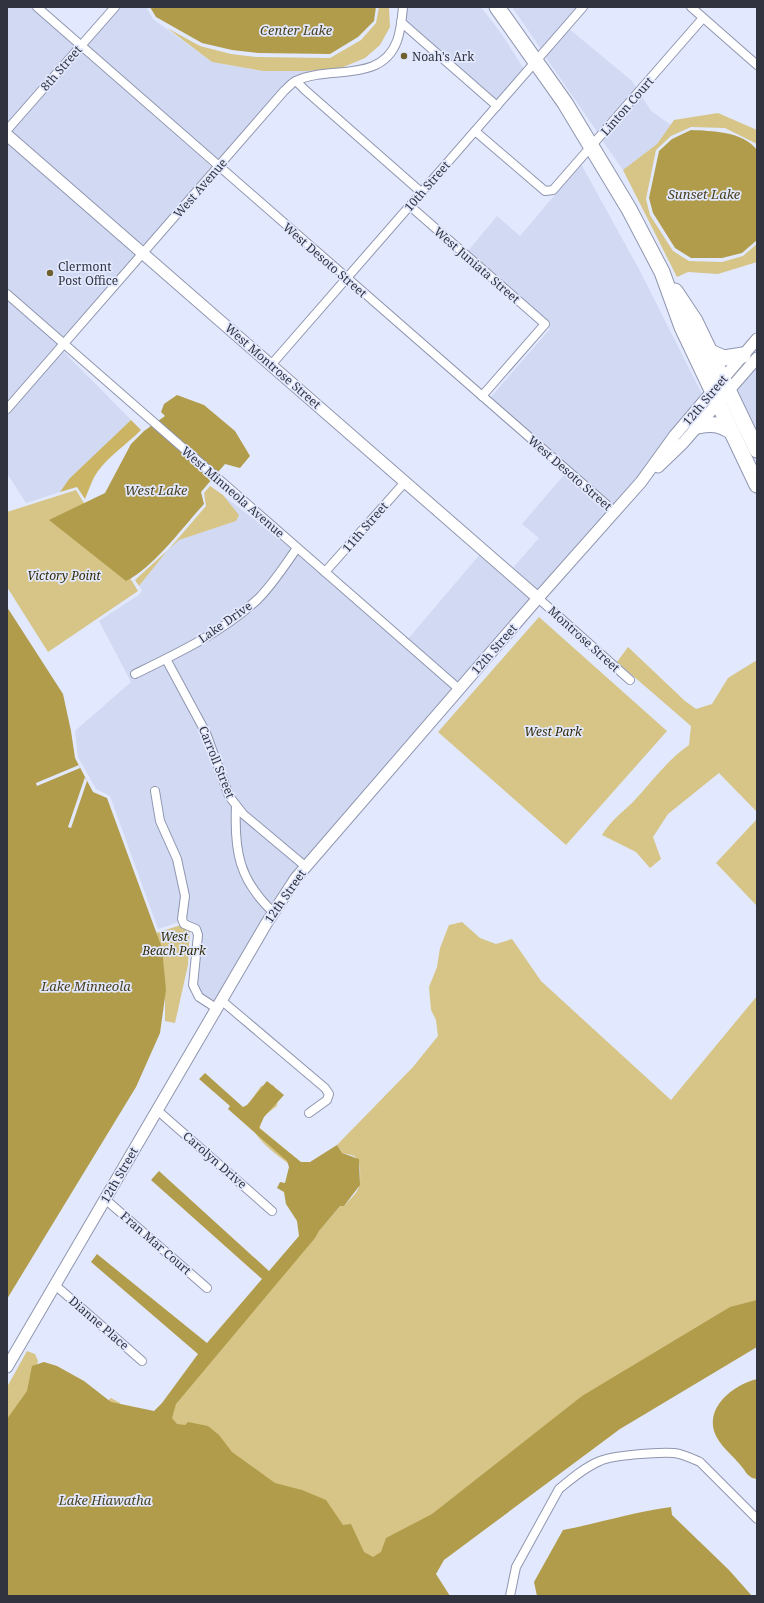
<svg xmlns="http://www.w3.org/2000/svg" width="764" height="1603" font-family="'Noto Serif',serif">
	<rect width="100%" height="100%" fill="#e2e8fe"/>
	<!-- built -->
	<g fill="#d1d9f3">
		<path d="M7,7H30L75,46L7,124Z"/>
		<path d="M119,7H146L153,19L212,62L263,71L316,70L314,73L297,75L294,78L218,162L86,45Z"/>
		<path d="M407,7H481L501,33L524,69L497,100L405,20Z"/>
		<path d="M512,7H577L541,49Z"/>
		<path d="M568,28L632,81L637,89L598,133L545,56Z"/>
		<path d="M80,51L213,168L144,247L10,132Z"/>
		<path d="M641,95L651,111L671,125L657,144L623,170L602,140Z"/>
		<path d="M7,140L138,253L65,339L7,289Z"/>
		<path d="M581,164L640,271L703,396L615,507L490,398L550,329L547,326L550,323L468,251L497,216L520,236Z"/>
		<path d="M7,300L59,345L7,403Z"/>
		<path d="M65,350L64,352L131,420L69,479L60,492L26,503L7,473V414Z"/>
		<path d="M757,364V436L734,390Z"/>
		<path d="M564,475L608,514L538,592L512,569L539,538L522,524Z"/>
		<path d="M224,496L292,549L265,585L242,608L202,636L130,673L133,679L164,664L202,735L222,789L232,807V843L240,874L250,894L268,913L216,1001L213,1002L202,994L197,984L198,926L187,921L186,918L181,858L164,819L158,786L150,789L156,822L173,861L181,897L179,922L158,929L110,796L96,789L78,757L75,731L131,682L99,621L140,594L142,590L139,586L167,551L179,540L236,521L238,515Z"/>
		<path d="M297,553L454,689L305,861L246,811L233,794L209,731L172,660L230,626Z"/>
		<path d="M481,553L533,598L459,683L408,639Z"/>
		<path d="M239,816L300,867L273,906L252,881L243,857L240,841Z"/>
	</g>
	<!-- green -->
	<g fill="#d6c586">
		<path d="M379,7H389L390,27L380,45L365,58L341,68L306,71H263L212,62L167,28L200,46L231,54L257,57L330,58L361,40L376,23Z"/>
		<path d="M718,113L757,130V144L725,128L691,127L671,136L656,150L646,199L650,215L673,251L689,261L722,262L743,256L757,244V262L718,274L688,272L677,277L623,170L657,144L674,120Z"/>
		<path d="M210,486L223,495L239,515L236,521L179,540L167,551L139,586L135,580L169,549L206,506L204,493Z"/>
		<path d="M76,490L138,591L48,652L7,587V512Z"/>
		<path d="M539,617L667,731L566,845L438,732Z"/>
		<path d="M628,647L685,701L696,709L712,704L728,678L757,660V812L719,773L668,814L653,837L661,859L650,868L636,852L602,835C610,822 621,813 632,803C651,783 666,761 689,745L691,726L617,662Z"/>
		<path d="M757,819V906L716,863Z"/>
		<path d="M462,922L480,938L496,944L512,939L541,981L671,1100L757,996V1311L383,1570L173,1428L170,1415L181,1394L340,1206H344C358,1191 361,1190 360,1169C359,1155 355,1156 342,1153L337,1145L413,1067L438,1036L436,1020L431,1010L429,987L437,967L440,948L449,925Z"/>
		<path d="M184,924L190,926L188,965L175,1023L165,1021C165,990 166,961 156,933Z"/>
		<path d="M273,1085L278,1092L277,1106L261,1118L260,1128L300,1162L289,1164C269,1149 255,1139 246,1115L252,1099L261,1086Z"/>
		<path d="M27,1351L35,1354L38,1361L36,1370L104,1404L111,1398L120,1403V1409L7,1430V1387Z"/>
	</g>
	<!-- forest -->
	<path fill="#cbb564" d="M131,420L141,430C127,444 110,455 98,471C92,479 89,490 85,499L77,487L60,492L69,479Z"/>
	<!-- water -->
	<g fill="#b19c4b">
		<path d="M150,7H376L374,21L358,37L330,54L258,53L232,50L202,43L156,17Z"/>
		<path d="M691,130C711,131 743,131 757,150V240L742,253L722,258H691L675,248L653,213L649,198L659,151L672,139Z"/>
		<path d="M177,395L204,405L235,431L250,456L240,468L225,464L201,492L204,504C183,527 153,568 126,581L49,520L105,493L131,444L144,431L165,416L161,412L164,404Z"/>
		<path d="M7,607L63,694L71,731L75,758L93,792L107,798L162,948L166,990L160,1033L136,1087L7,1299Z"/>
		<path d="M205,1073L243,1107L247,1105L267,1081L284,1095L264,1117L259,1128L301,1162H310L337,1145L342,1153L359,1159L360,1185L344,1206H340L319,1231L315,1238L176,1404L172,1418L177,1424L185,1425L188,1422L208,1426L219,1435L232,1452L275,1483L302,1490L326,1500L343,1525L351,1524L364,1552L373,1557L381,1552L386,1538L432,1514L582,1396L730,1307L757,1300V1347L620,1429L444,1560L436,1574L450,1596H7V1419L27,1391L32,1366L44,1362L57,1366L84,1381L111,1402L154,1411L162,1403L198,1354L91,1262L97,1254L207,1343L262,1279L151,1180L159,1171L269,1271L299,1236L297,1221L286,1204L284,1192L277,1188L280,1182L285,1183L289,1167L287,1161L228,1109L230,1106L199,1079Z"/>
		<path d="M757,1379V1479L752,1478L747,1474C739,1460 723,1450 716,1436C703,1408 733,1385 757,1379Z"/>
		<path d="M671,1507L672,1515L729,1570L752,1596H537L534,1582L563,1530C599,1523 634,1512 671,1507Z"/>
	</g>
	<!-- pier -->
	<g fill="#e2e8fe">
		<path d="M79,765L80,768L37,786L36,783Z"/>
		<path d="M85,777L87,781L71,828L68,827Z"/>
	</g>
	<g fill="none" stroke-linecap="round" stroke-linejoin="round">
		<!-- street casing -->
		<g stroke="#9096af" stroke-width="10">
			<g id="street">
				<path d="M37,7L615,512"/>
				<path d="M691,7L757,65"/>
				<path d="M401,22L497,106"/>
				<path d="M296,81L305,90L421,192"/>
				<path d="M7,130L115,7"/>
				<path d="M475,131L545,191L553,190L703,18"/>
				<path d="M410,206L545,324L482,396"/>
				<path d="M7,294L459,689"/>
				<path d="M271,365L583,7"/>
				<path d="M7,409L284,91C288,88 291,83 296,81C328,65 381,84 397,41C401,30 402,18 403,7"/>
				<path d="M325,572L405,482"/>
				<path d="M538,598L630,680"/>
				<path d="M166,659L206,733L229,796L243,814L305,866"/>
				<path d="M135,674C178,653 223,632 258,599C273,584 285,565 297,548"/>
				<path d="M155,791L160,821L177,859L185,896L182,919L184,924L196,929L198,935L193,985L199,997L216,1008"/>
				<path d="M236,806C234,851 239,880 273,912"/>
				<path d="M221,1000L325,1088L329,1094L327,1100L309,1113"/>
				<path d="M157,1110L272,1211"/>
				<path d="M105,1199L207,1288"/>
				<path d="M55,1285L142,1361"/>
				<path d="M510,1596L516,1567L559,1489C571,1479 585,1467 600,1461C613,1455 659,1452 674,1453C683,1454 691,1458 700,1462L757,1519"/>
			</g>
		</g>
		<!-- secondary casing -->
		<g stroke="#9096af" stroke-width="13">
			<g id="secondary">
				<path d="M7,135L538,598"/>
				<path d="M658,467L683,443L757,358"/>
				<path d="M7,1367L266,924L296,878L538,598L641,482L675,435L757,339"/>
			</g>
		</g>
		<!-- highway casing -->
		<g stroke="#9096af" stroke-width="17">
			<g id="highway">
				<path d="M497,7L565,103L629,209L662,272L682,327L757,485"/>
				<path d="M675,291L695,321L757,450"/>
				<path d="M710,352L724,358L743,355"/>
				<path d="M698,426C712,423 720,424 732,432"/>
			</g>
		</g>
		<!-- street -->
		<use href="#street" stroke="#fff" stroke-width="8"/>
		<!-- secondary -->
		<use href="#secondary" stroke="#fff" stroke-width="11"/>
		<!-- highway -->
		<use href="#highway" stroke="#fff" stroke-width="15"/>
	</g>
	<!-- markers -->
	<g fill="#6f612f" stroke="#e2e8fe" stroke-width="1.5">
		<circle cx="404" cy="56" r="4"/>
		<circle cx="50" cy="273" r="4"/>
	</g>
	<g text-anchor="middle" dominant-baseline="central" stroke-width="3.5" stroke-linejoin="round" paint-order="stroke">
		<!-- poi labels -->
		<g font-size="12" fill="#31343e" stroke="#e2e8fe" text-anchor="start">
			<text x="412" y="56">Noah's Ark</text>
			<text x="58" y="266">Clermont<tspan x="58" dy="14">Post Office</tspan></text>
		</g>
		<!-- street labels -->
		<g font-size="12" fill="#31343e" stroke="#e2e8fe">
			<text transform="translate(61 68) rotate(-49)">8th Street</text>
			<text transform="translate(627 106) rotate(-49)">Linton Court</text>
			<text transform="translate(427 186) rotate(-49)">10th Street</text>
			<text transform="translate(200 188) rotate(-49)">West Avenue</text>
			<text transform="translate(325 260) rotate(41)">West Desoto Street</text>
			<text transform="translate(477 265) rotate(41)">West Juniata Street</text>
			<text transform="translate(273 366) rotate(41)">West Montrose Street</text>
			<text transform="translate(705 400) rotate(-50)">12th Street</text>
			<text transform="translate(570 473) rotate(41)">West Desoto Street</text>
			<text transform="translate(233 492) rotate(41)">West Minneola Avenue</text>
			<text transform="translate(365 527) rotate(-49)">11th Street</text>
			<text transform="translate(225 622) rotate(-35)">Lake Drive</text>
			<text transform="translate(584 639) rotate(42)">Montrose Street</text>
			<text transform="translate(494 649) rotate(-49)">12th Street</text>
			<text transform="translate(217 762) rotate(68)">Carroll Street</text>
			<text transform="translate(285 896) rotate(-55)">12th Street</text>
			<text transform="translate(215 1160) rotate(41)">Carolyn Drive</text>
			<text transform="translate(119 1175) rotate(-60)">12th Street</text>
			<text transform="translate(156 1243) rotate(41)">Fran Mar Court</text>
			<text transform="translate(99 1323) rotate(41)">Dianne Place</text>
		</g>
		<!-- park labels -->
		<g font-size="12" font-style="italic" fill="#342b06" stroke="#e2e8fe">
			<text x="64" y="575">Victory Point</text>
			<text x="553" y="731">West Park</text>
			<text x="174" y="936">West<tspan x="174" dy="14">Beach Park</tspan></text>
		</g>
		<!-- water labels -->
		<g font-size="13" font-style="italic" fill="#4a401d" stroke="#e2e8fe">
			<text x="296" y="30">Center Lake</text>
			<text x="704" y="194">Sunset Lake</text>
			<text x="156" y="490">West Lake</text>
			<text x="86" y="986">Lake Minneola</text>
			<text x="105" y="1500">Lake Hiawatha</text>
		</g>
	</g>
	<!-- border -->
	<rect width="764" height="1603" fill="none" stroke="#31343e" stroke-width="16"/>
</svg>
